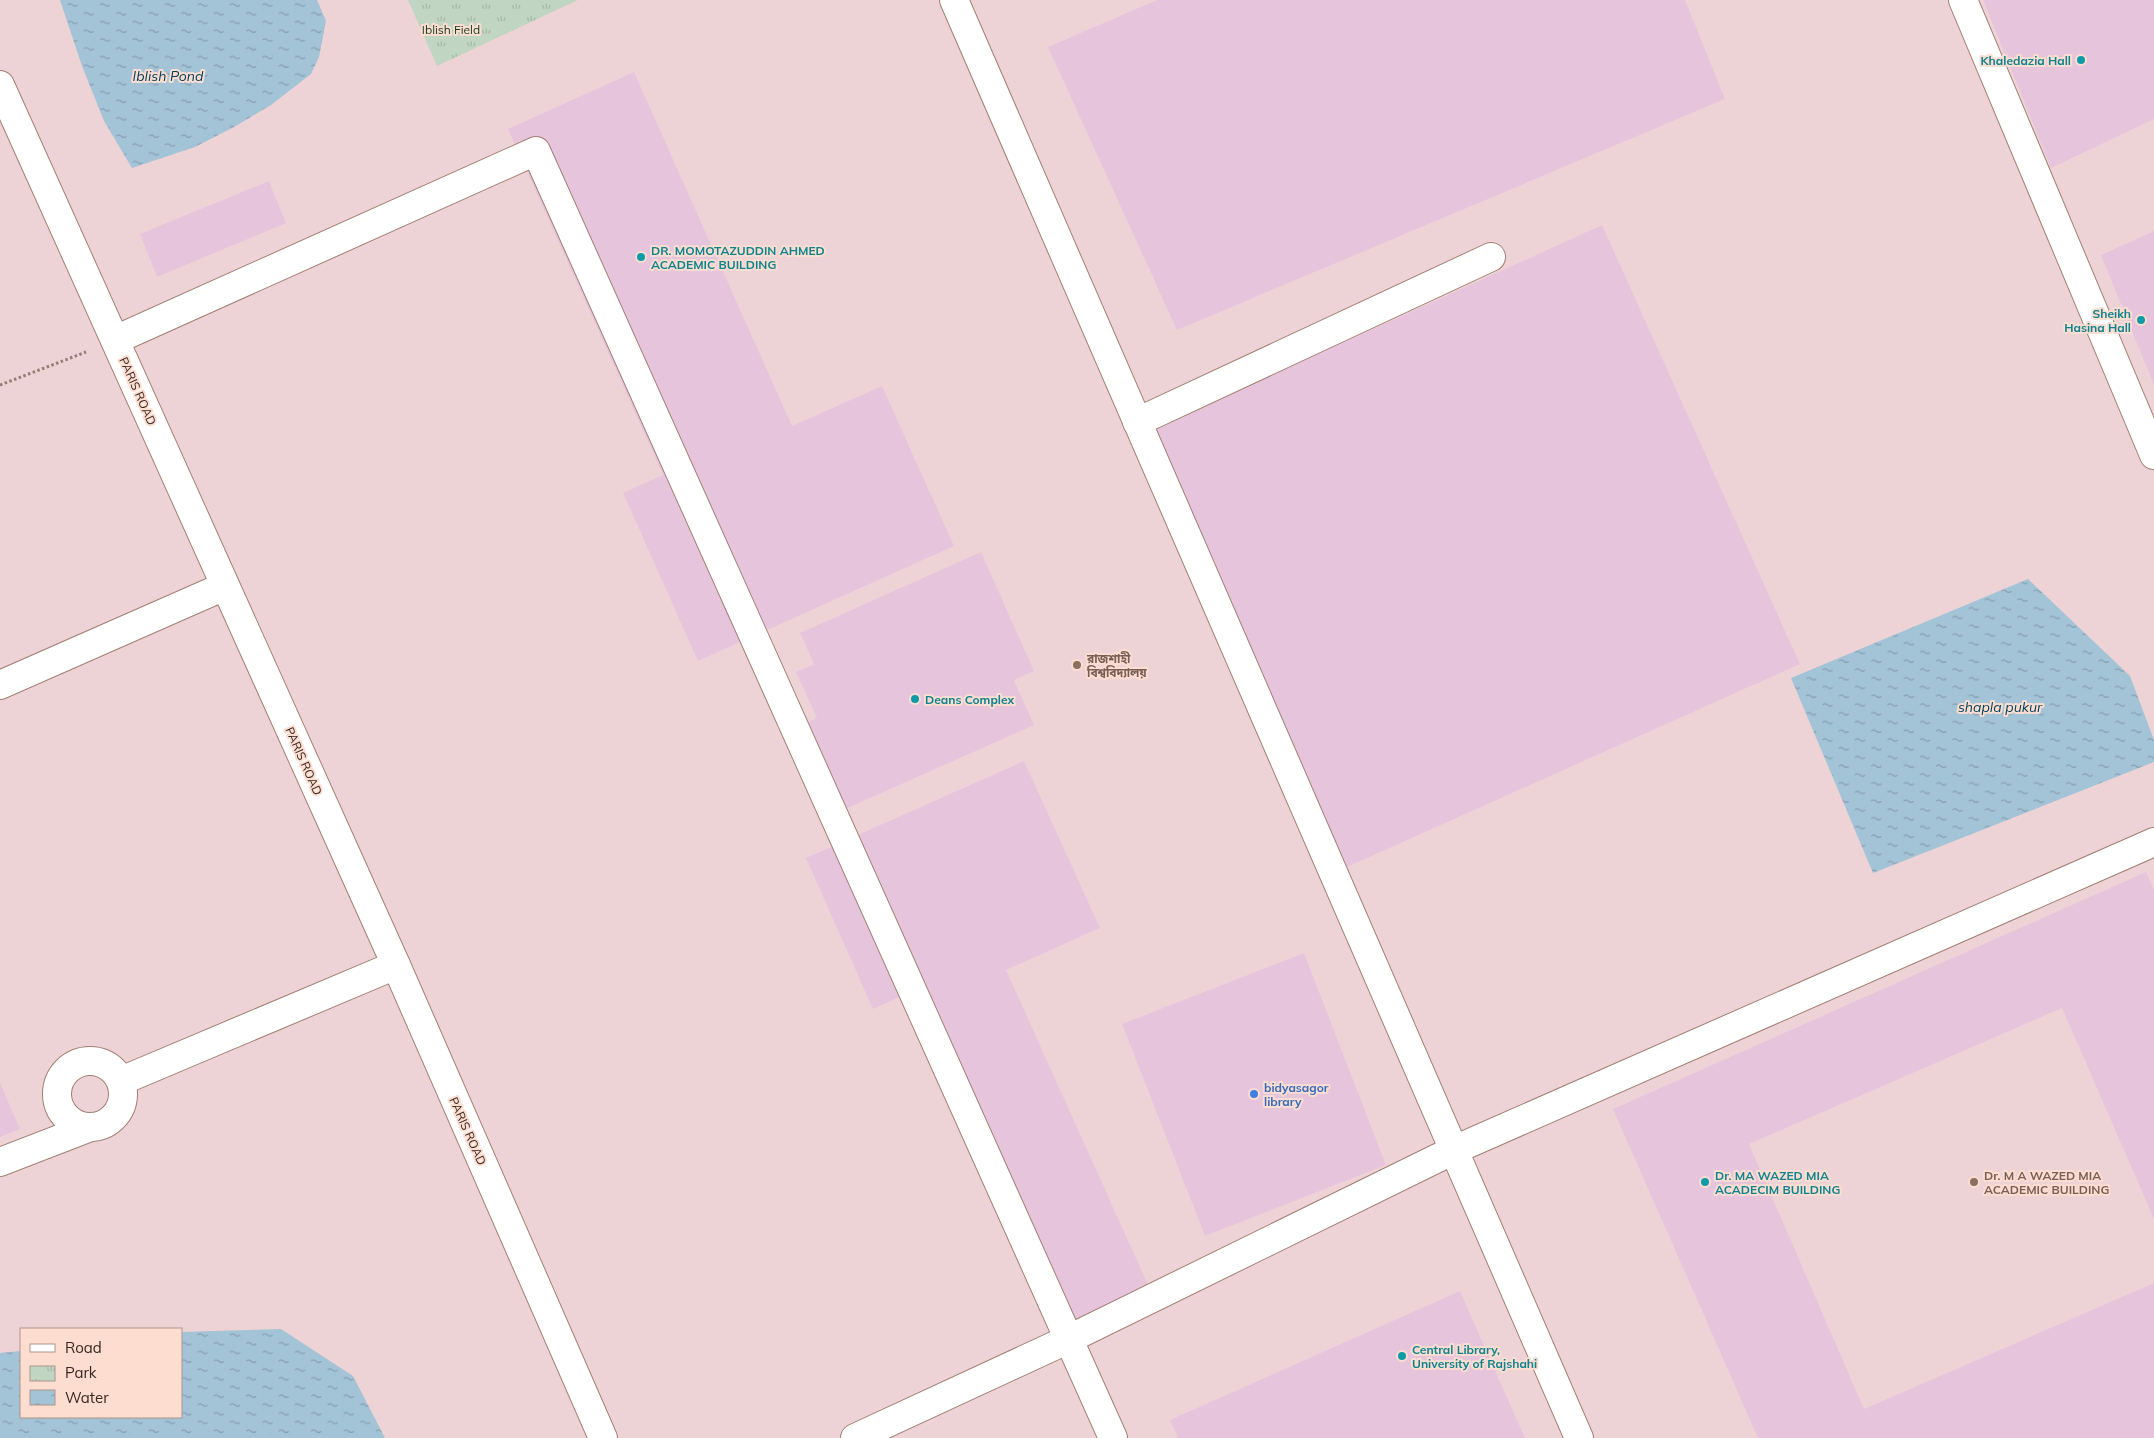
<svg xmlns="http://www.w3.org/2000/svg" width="2154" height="1438" font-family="Mulish,'Noto Sans Bengali',sans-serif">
	<defs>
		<pattern id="park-tufts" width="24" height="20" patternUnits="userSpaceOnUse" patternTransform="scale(1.25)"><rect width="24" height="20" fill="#c0d6c2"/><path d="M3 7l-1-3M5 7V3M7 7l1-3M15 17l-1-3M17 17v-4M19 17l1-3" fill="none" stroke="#a6b8a6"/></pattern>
		<pattern id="water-ripples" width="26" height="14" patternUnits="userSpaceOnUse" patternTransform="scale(1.25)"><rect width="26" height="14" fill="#a3c3d7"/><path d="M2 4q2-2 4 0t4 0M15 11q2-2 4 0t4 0" fill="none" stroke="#869eae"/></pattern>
	</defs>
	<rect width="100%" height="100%" fill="#fcddd0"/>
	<!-- education -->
	<path fill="#eed3d6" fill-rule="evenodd" d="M0,0H2154V1438H0ZM21,1329H181V1417H21Z"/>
	<!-- park -->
	<path fill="url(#park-tufts)" d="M408,0H578L437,66Z"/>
	<!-- water -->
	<g fill="url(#water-ripples)">
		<path d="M60,0H317L326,21L319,57L311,74L271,105L234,127L195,147L132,168L104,121L82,66Z"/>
		<path d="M2028,579L2130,676L2154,740V762L1873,873L1791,678Z"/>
		<path d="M281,1329L353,1376L385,1438H0V1353L21,1351V1417H181V1332Z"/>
	</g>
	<!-- building -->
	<g fill="#e6c5dc">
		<path d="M1157,0H1685L1725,99L1177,330L1048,47Z"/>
		<path d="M1983,0H2154V119L2051,168Z"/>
		<path d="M634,72L792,426L882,386L954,546L698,661L623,493L663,475L508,129Z"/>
		<path d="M269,181L286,223L157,277L140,234Z"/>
		<path d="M1602,225L1800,664L1345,868L1151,430Z"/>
		<path d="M2154,231V385L2101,255Z"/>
		<path d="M981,552L1034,671L1014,680L1034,725L832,815L793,729L817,718L796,672L814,664L800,633Z"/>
		<path d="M1024,761L1100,928L1006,970L1149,1287L1058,1328L908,993L873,1009L806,858Z"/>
		<path d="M2146,872L2154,890V1219L2062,1008L1749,1144L1864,1409L2154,1283V1438H1758L1613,1109Z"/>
		<path d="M1304,953L1386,1165L1205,1236L1122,1024Z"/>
		<path d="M0,1083L20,1129L0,1137Z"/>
		<path d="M1460,1291L1525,1438H1178L1170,1420Z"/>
	</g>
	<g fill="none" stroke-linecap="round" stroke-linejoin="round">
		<!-- minor casing -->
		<g stroke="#a28072" stroke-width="30">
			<g id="minor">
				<path d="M954,0L1579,1438"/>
				<path d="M1963,0L2154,455"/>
				<path d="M0,85L396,965L603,1438"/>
				<path d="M115,340L536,151L1113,1438"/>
				<path d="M1137,422L1491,257"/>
				<path d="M0,685L225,586"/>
				<circle cx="90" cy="1094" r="33"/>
				<path d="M121,1081L396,965"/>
				<path d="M0,1162L88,1128"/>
				<path d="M855,1438L1069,1339L1454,1150L2154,842"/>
			</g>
		</g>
		<!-- path -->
		<path stroke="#937d74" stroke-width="3" stroke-dasharray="2.5 2.5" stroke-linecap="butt" d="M0,385L86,352"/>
		<!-- minor -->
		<use href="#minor" stroke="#fff" stroke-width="28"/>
	</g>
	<!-- markers -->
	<g fill="#0f9aa8" stroke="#fcddd0" stroke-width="2">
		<circle cx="2081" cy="60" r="5"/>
		<circle cx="641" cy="257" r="5"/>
		<circle cx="2141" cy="320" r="5"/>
		<circle cx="915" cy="699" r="5"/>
		<circle cx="1705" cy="1182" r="5"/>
		<circle cx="1402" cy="1356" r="5"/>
	</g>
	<g fill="#8d6e63" stroke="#fcddd0" stroke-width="2">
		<circle cx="1077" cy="665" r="5"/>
		<circle cx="1974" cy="1182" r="5"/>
	</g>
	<circle fill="#3f7fe0" stroke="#fcddd0" stroke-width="2" cx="1254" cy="1094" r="5"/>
	<g text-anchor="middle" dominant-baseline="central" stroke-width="4" stroke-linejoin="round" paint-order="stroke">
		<!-- park labels -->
		<g font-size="12" fill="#123d1d" stroke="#fcddd0">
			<text x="451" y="29">Iblish Field</text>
		</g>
		<!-- culture labels -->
		<g font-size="12" font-weight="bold" fill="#0d838f" stroke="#fcddd0" text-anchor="start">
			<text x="2071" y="60" text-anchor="end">Khaledazia Hall</text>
			<text x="651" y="250">DR. MOMOTAZUDDIN AHMED<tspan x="651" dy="14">ACADEMIC BUILDING</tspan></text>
			<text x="2131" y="313" text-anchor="end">Sheikh<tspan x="2131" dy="14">Hasina Hall</tspan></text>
			<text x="925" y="699">Deans Complex</text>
			<text x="1715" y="1175">Dr. MA WAZED MIA<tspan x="1715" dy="14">ACADECIM BUILDING</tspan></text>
			<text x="1412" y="1349">Central Library,<tspan x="1412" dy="14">University of Rajshahi</tspan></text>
		</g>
		<!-- street labels -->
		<g font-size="12" fill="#362822" stroke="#fcddd0">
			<text transform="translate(138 391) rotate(66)">PARIS ROAD</text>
			<text transform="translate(304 761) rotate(66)">PARIS ROAD</text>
			<text transform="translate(468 1131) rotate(66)">PARIS ROAD</text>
		</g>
		<!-- education labels -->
		<g font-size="12" font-weight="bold" fill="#785e54" stroke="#fcddd0" text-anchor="start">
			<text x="1087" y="658">রাজশাহী<tspan x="1087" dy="14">বিশ্ববিদ্যালয়</tspan></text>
			<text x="1984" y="1175">Dr. M A WAZED MIA<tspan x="1984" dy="14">ACADEMIC BUILDING</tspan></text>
		</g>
		<!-- shop labels -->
		<g font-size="12" font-weight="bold" fill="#366cbe" stroke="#fcddd0" text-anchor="start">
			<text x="1264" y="1087">bidyasagor<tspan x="1264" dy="14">library</tspan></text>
		</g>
		<!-- water labels -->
		<g font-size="14" font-style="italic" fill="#02425d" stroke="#fcddd0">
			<text x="168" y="76">Iblish Pond</text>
			<text x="2000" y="707">shapla pukur</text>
		</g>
	</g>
	<!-- legend -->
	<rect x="20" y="1328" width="162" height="90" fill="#fcddd0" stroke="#ad958a"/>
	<rect x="30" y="1344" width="25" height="8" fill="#ffffff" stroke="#ad958a"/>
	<text x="65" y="1353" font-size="15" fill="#362822">Road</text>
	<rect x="30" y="1366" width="25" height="15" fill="url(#park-tufts)" stroke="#ad958a"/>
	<text x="65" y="1378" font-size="15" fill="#362822">Park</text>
	<rect x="30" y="1390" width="25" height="15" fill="url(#water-ripples)" stroke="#ad958a"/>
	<text x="65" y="1403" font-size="15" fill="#362822">Water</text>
</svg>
